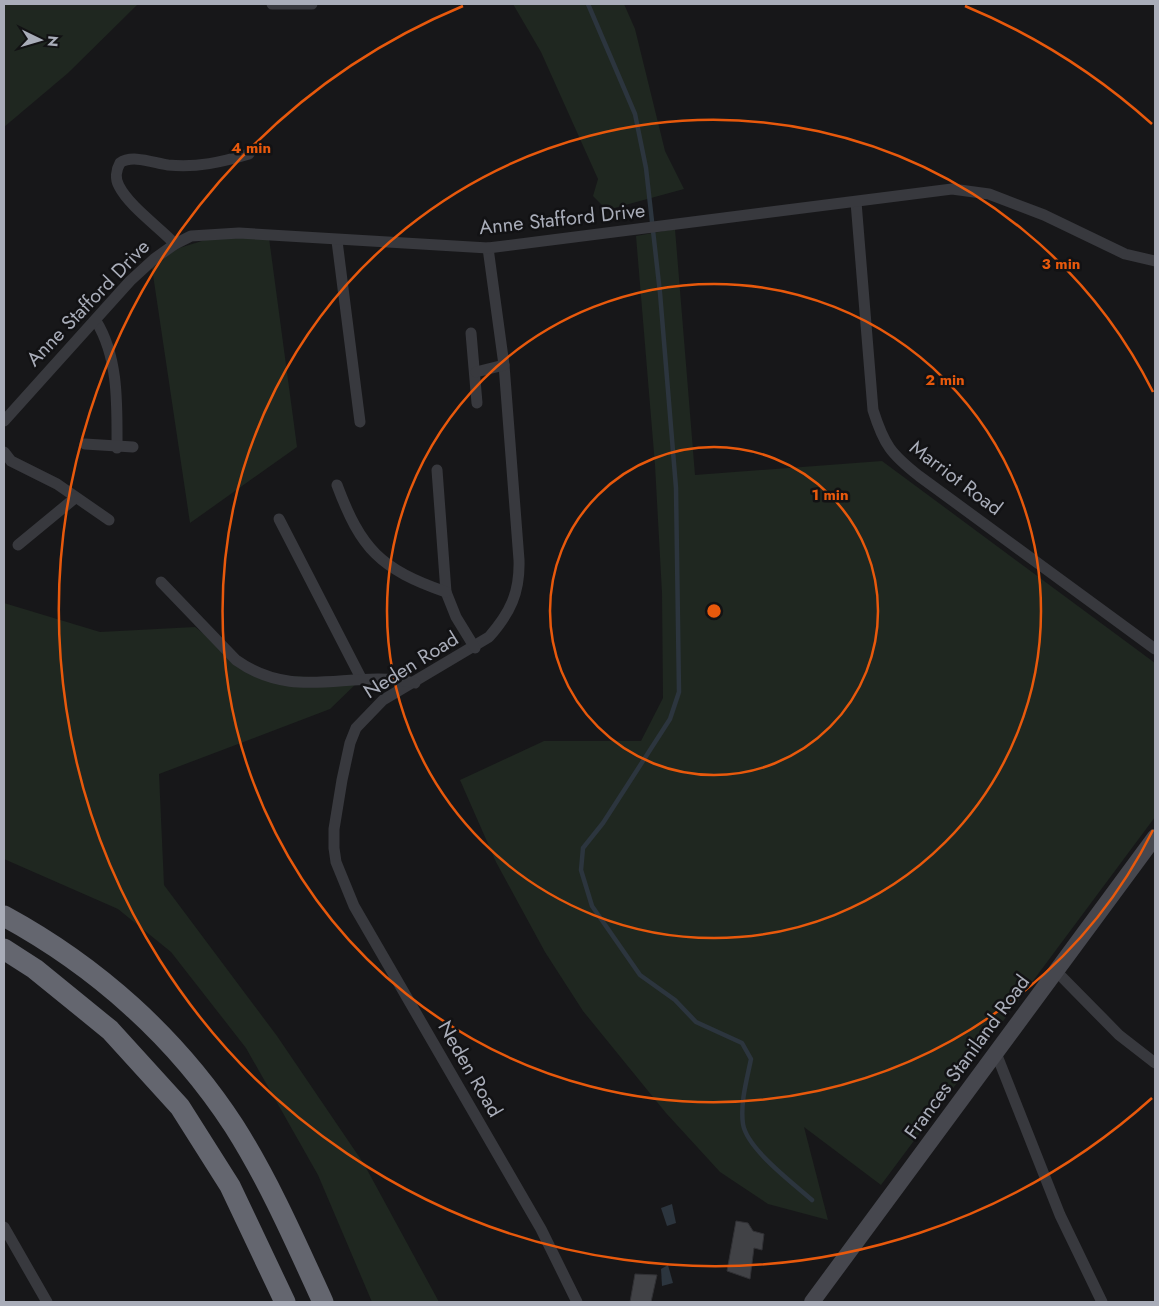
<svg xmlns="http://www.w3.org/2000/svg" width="1159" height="1306" font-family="Jost,sans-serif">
	<rect width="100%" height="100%" fill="#171719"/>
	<!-- green -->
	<g fill="#1f2720">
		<path d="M4,4H138L68,73L4,127Z"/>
		<path d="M513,4H624L635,29L665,151L684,189L607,210L593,196L598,179L541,52Z"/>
		<path d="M675,229L695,475L882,461L1155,663V817L881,1185L804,1127L828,1220L768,1204L720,1172L666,1113L583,1011L545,952L496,862L460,780L544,741H641L663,698L662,593L655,465L636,236Z"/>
		<path d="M215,237L269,238L297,447L190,523L152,268L176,249Z"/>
		<path d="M4,603L100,632L195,627L242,663L275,675L360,680L330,709L159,774L164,885L277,1036L364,1164L439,1302H372L318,1175L246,1048L171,952L118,909L4,859Z"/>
	</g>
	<!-- water -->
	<g fill="#2c353e">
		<path d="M672,1204L676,1223L667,1226L661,1208Z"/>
		<path d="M668,1265L673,1283L662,1286L661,1269Z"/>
	</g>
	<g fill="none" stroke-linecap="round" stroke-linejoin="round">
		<!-- stream -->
		<path stroke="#2c353e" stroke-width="4.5" d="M588,4L635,114L646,168L660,293L676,488L679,692L670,719L603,823L583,848L581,870L592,906L640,975L675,1000L696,1022L742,1043L751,1059C747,1079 740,1103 743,1124C747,1149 793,1183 812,1200"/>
	</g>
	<!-- building -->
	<g fill="#414246" stroke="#313135">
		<path d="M736,1221L748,1223L753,1231L764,1234L762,1250L754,1248L750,1279L727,1271Z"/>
		<path d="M635,1274L657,1275L651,1302H630Z"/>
	</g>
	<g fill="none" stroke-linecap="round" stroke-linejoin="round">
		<!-- street -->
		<g stroke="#38393e" stroke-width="11">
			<path d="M272,4H312"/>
			<path d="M856,202L873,410C884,445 891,454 919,476L1155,649"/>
			<path d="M337,241L360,422"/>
			<path d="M175,244C159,227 129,206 119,186C115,179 116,170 120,163C132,154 154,163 168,165C197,168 222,162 249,154"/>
			<path d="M488,248L504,365L519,560C520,593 510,613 489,637L383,700L356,728L350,743L342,780L334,829V848L336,862L354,906L541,1229L577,1302"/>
			<path d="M96,321C119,358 117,406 117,448"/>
			<path d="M471,333L477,403"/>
			<path d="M476,372L504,365"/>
			<path d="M4,421L130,281L154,259L175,244L191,236L239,233L488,248L952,189L989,194L1044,215L1125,254L1155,261"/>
			<path d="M85,444L133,447"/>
			<path d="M4,452L11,461L57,484L109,520"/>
			<path d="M437,470L446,592L456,617L475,648"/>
			<path d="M337,485C361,549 380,569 446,592"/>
			<path d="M279,519L362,680"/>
			<path d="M18,545L75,498"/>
			<path d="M161,582L236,660C296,703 351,668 415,683"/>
			<path d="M1056,971L1119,1035L1155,1063"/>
			<path d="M996,1053L1060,1215L1102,1302"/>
			<path d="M4,1227L47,1302"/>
		</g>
		<!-- secondary -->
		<path stroke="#46474e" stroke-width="16" d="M812,1302L1155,837"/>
		<!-- highway -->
		<g stroke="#64666f" stroke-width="21">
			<path d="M4,916C96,966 176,1037 234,1126C269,1181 296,1243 323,1302"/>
			<path d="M4,949L35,969L110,1030L180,1107L230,1186L285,1302"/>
		</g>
	</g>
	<!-- distance rings -->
	<g fill="none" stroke="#e8590c" stroke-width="2.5">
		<circle cx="714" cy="611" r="164"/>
		<circle cx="714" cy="611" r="327"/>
		<path d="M1153 830A491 491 0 1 1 1153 392"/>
		<path d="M1152 1098A655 655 0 1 1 463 6M965 6A655 655 0 0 1 1152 124"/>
	</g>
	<g text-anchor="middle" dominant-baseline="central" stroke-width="5" stroke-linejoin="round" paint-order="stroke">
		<!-- street labels -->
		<g font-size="20" fill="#a9adb9" stroke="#121214">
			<text transform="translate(562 219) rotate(-6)">Anne Stafford Drive</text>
			<text transform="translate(88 303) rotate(-46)">Anne Stafford Drive</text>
			<text transform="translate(956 478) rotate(37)">Marriot Road</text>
			<text transform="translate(411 665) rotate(-32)">Neden Road</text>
			<text transform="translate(967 1057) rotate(-54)">Frances Staniland Road</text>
			<text transform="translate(470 1069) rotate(60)">Neden Road</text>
		</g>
	</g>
	<circle cx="714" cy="611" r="8" fill="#e8590c" stroke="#121214" stroke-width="2.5"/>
	<g font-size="15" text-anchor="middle" font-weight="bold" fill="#e8590c" stroke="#121214" stroke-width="5" stroke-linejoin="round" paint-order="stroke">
		<text x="251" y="153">4 min</text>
		<text x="1061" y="269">3 min</text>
		<text x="945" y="385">2 min</text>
		<text x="830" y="500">1 min</text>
	</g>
	<!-- border -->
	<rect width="1159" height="1306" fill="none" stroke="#a9adb9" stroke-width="10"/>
	<!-- north arrow -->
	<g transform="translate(40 40) rotate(95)" stroke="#121214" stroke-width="4" paint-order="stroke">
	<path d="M0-4L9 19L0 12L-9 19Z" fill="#a9adb9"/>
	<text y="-8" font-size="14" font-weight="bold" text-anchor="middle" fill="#a9adb9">N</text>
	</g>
</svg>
